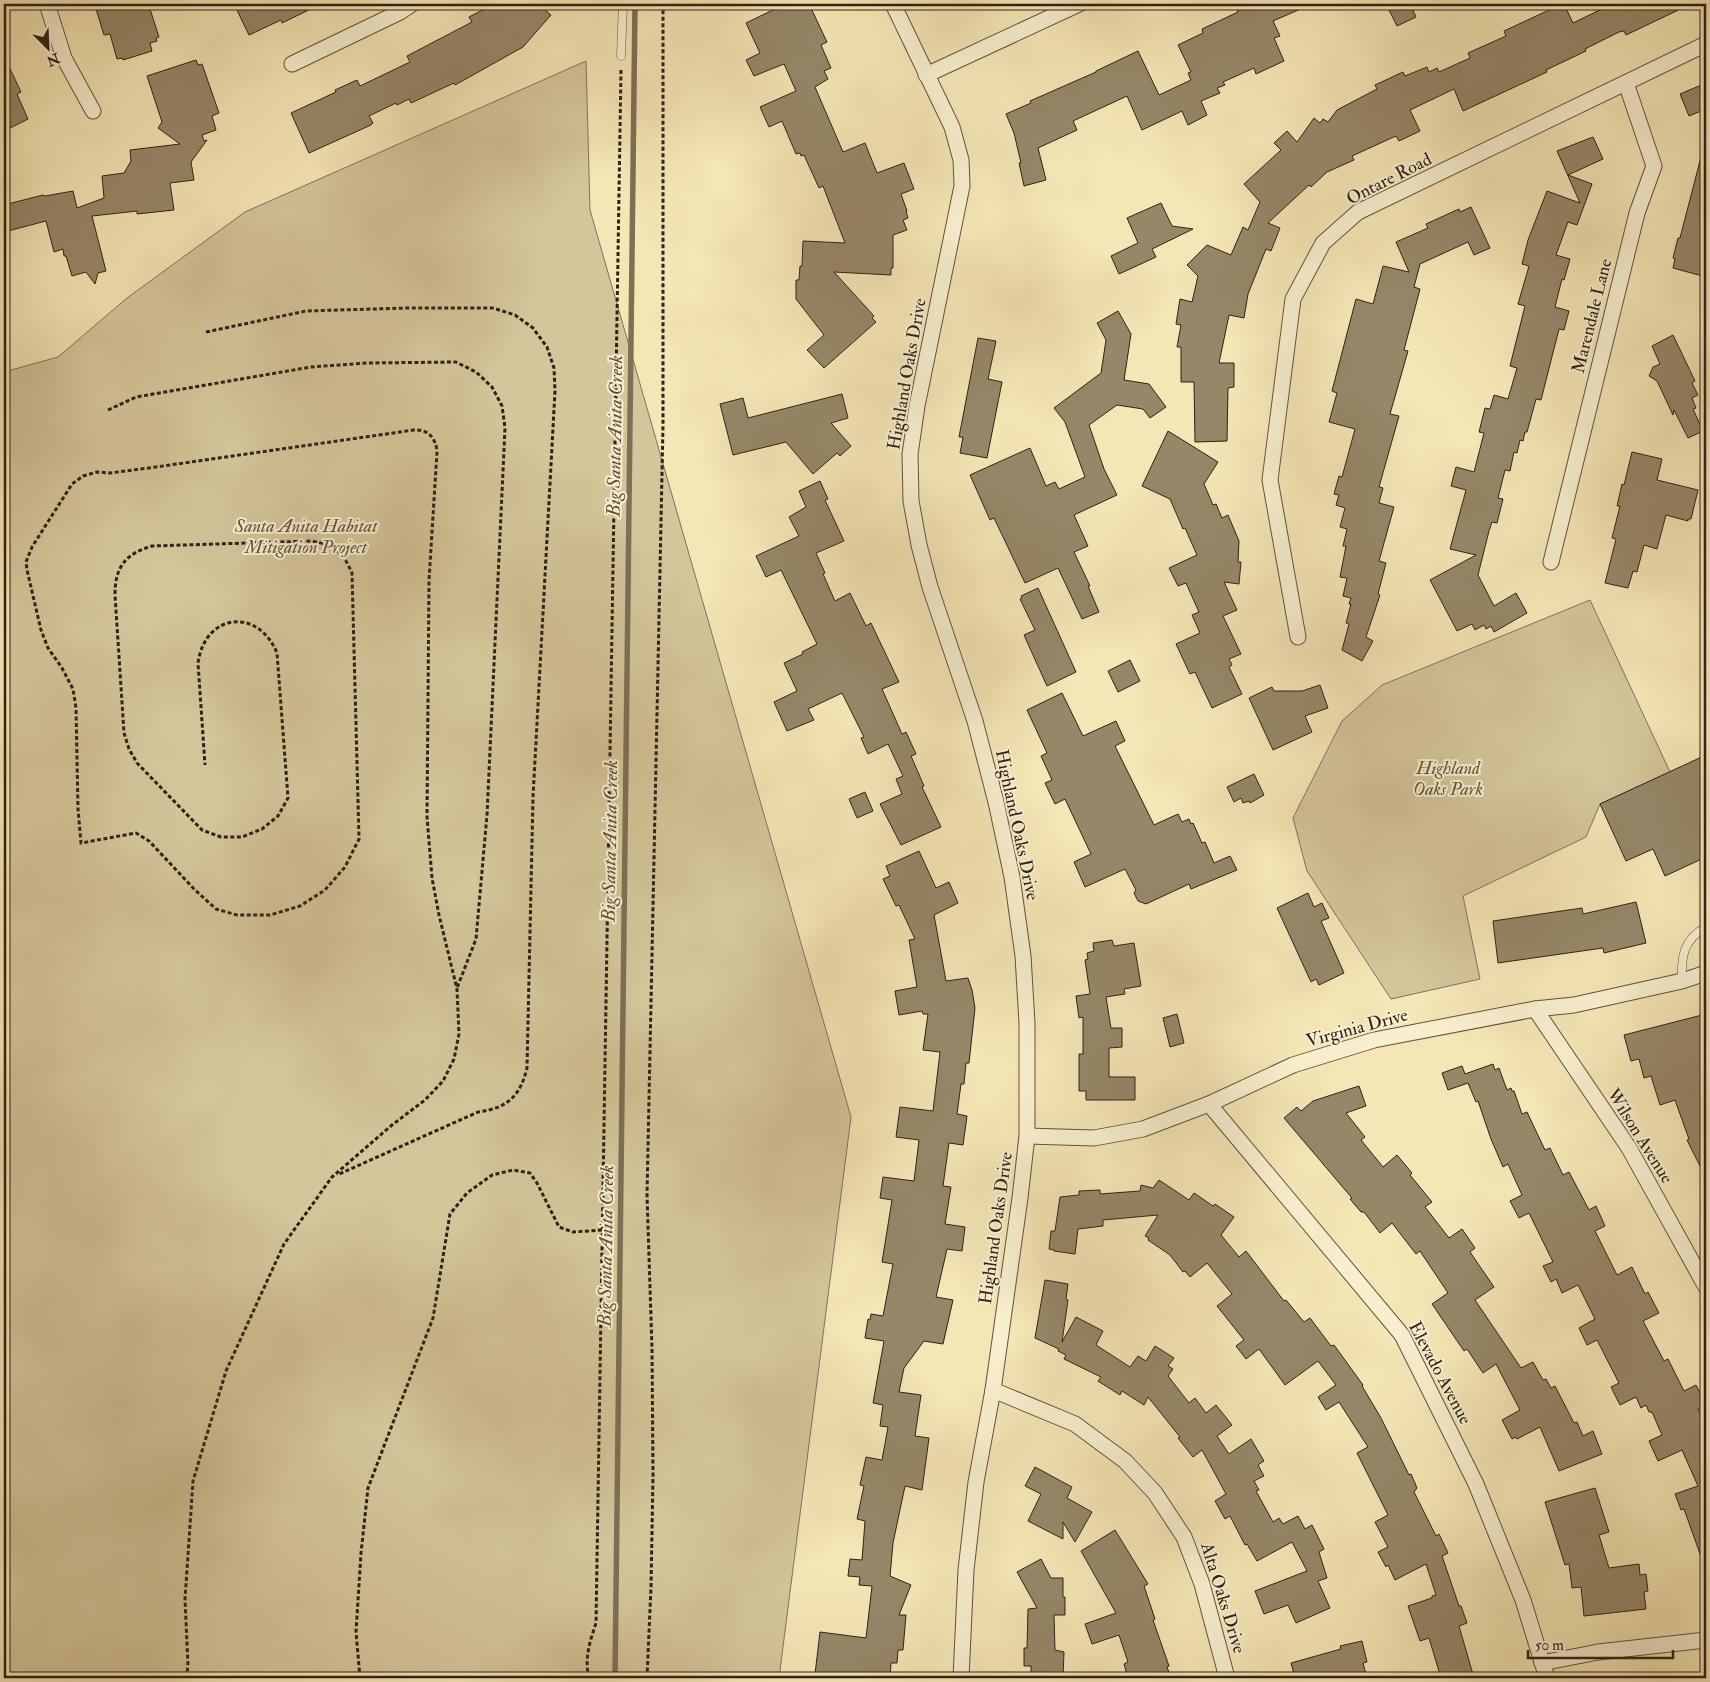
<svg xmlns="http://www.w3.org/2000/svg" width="1710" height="1682" font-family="'IM FELL Double Pica',serif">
	<rect width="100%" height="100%" fill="#f5e6b5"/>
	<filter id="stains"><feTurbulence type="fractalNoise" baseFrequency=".004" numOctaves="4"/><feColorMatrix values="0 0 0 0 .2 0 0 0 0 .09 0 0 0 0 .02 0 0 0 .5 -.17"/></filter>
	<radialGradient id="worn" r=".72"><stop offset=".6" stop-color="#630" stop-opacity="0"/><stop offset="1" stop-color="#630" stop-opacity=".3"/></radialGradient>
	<!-- green -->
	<g fill="#d4c59a" stroke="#827358">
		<path d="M586,61L590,210L851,1117L779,1678H4V1087L6,1082L4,1079V372L58,357L127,298L245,212Z"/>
		<path d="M1590,600L1670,772L1600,804L1586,837L1463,896L1480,979L1391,999L1307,871L1293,818L1342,721L1382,685Z"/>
	</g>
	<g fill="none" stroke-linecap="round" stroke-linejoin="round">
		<!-- stream -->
		<path stroke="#7e6f55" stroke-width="5.5" d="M615,1678L635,4"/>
	</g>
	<!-- building -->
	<g fill="#968769" stroke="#302117">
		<path d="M97,4H142L150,9L159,37L156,38L157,41L150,43L152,51L123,60V58L117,59L110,34L104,35L96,9L98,8Z"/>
		<path d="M234,4H321L282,23L281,20L249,35Z"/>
		<path d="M494,4H538L551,15L523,47L455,85L454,83L411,103L409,99L397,105L396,103L369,116L373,123L371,125L309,153L291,113L336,92L335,90L357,80L360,86L410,62L407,56L472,22L469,17Z"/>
		<path d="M772,4H809L827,42L821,45L831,68L824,71L828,79L815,87L843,152L865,143L877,173L904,163L914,189L901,194L907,211H906L908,218L903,220L907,230L893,235V268H891V275L834,272L874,316L872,318L876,322L824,368L807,350L824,335L796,299V280H799L800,266H802L803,241L845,243L823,186L819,188L804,155L801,156L800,153L796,154L782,121L769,127L760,107L796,91L784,64L754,76L746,60L760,53L746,23L775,9Z"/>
		<path d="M1234,4H1312L1273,21L1280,36L1274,38L1284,61L1256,74L1254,68L1223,82L1225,85L1217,88L1220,93L1201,101L1207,115L1188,125L1182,111L1142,130L1127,96L1073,121L1077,130L1038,148L1046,180L1024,186L1019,163H1021L1014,133L1006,114L1031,103L1030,101L1096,72V71L1138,51L1159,95L1191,80L1188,73L1191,72L1178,45L1203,33L1202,29L1238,12Z"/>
		<path d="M1386,4H1410L1416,17L1397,26Z"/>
		<path d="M1562,4H1564L1573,23L1612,4H1691L1626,35L1624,31L1619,32L1585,49L1586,51L1546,70L1547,72L1463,111L1454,89L1410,110L1420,131L1399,141L1396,136L1352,156L1354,160L1327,172L1311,187L1309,185L1268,223L1280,228L1271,251L1266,249L1248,294L1244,318L1229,315L1219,363H1234V387L1228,388L1227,441L1195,442L1194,382H1181V347H1177L1181,325L1176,324L1180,299L1192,302L1198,276L1187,265L1207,245L1231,255L1243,227L1248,230L1260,202L1244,184L1281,150L1274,143L1287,131L1297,142L1314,118L1320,123L1323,119L1328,122L1337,110L1377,89L1375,85L1403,72L1405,76L1427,67L1429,72L1437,68L1439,72L1470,58L1468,53L1506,36L1504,31Z"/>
		<path d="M4,56L21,92L17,94L28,119L4,131Z"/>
		<path d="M196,60L198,65L202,64L219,113L212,116L216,130L202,135L204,141L207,140L191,162L194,180L170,183L174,210L137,214V211L92,216L106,271L98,273L95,284L86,272L72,276L66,256H64L63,249L54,252L46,221L4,232V205L43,195L45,196L73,191L77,208L104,198L102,176L124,173L131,161L130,150L180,144L158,128L162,122L147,76Z"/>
		<path d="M1706,83V109L1689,116L1680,94Z"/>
		<path d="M1593,137L1603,159L1568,175L1592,184L1577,225L1568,222L1556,255L1570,259L1564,280L1562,279L1555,307L1569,311L1564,330L1559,329L1541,400L1536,399L1527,432H1525L1523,441L1520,440L1517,453L1514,452L1510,471L1505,470L1498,498L1503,499L1497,523L1492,522L1489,531L1478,575L1494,606L1516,593L1527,613L1494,632L1491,626L1486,629L1484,625L1475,630L1472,624L1457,631L1430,580L1476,555L1450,549L1466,490L1451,486L1456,467L1474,472L1484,433L1479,432L1485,408L1490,409L1494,395L1508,399L1517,368L1510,366L1525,306L1518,304L1529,266L1522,264L1528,240L1547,191L1580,203L1557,151Z"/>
		<path d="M1701,157H1706V277L1673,268L1675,259L1673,258L1678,238H1680Z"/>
		<path d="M1161,203L1172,226L1193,229L1152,249L1156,257L1119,274L1111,256L1138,243L1127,218Z"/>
		<path d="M1471,207L1490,248L1474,255L1468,242L1420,264L1414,287L1420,289L1404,350L1408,351L1390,414L1399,416L1379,487L1383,488L1379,503L1394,507L1379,561L1386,563L1378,594L1380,595L1366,637L1373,641L1362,661L1342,650L1349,624L1346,623L1351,604H1349L1351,598L1343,596L1347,578L1340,577L1346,546H1343L1347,529L1340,527L1345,508L1336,505L1339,495L1334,494L1339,476L1342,477L1355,429L1329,422L1337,393L1332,391L1356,299L1373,304L1383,266L1409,272L1396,242L1428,228L1426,224L1459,209L1460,212Z"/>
		<path d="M1118,311L1131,334L1124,380L1149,384L1166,407L1150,418L1143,409L1117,405L1089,425L1104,469L1117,495L1074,515L1088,546L1074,552L1090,586H1088L1099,612L1082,619L1058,568L1025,583L994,518L990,520L970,475L1030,448L1046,486L1055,482L1059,489L1085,477L1065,422L1054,408L1101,373L1106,340L1097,323Z"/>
		<path d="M1673,335L1695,381L1692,383L1698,395L1692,398L1696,408L1693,409L1703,431L1688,438L1674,410L1673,415L1657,381L1649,376L1653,367L1660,364L1652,346Z"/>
		<path d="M978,338L996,341L988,379L1002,382L987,458L960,453L963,437H959Z"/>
		<path d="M842,394L848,418L831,423L851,446L840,456L837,453L813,474L786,442L733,455L720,404L743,398L748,418Z"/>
		<path d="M1168,431L1218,462L1204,484L1213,505L1216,504L1222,518L1228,515L1239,541L1238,562H1241L1239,584L1224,582L1237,610L1223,616L1241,654L1229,659L1232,665L1229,667L1242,694L1212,708L1195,672L1190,674L1176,644L1200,633L1192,615L1199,612L1186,583L1178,586L1169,568L1197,555L1185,528L1183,529L1170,499L1142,486Z"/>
		<path d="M1632,452L1662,459L1657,480L1698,490L1691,519H1688V521L1666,515L1657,549L1644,545L1637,572L1633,571L1628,588L1605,583L1616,539L1612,538L1620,506H1617L1622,484L1624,485Z"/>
		<path d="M820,481L828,499L825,500L844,541L816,553L825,573L823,574L835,601L850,593L866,626L871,623L889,661L899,682L882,689L902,734L906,732L916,754L911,756L924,786L922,787L941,827L901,845L880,804L902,794L896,779L903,776L888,744L868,754L861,738L864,737L842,693L808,709L814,720L787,731L774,702L797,691L784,663L803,654L802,652L817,644L781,570L766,577L756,556L799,536L789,517L806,507L799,491Z"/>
		<path d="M1038,588L1076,672L1047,686L1024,635L1035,630L1020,599L1022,598L1021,596Z"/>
		<path d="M1130,660L1140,681L1118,692L1108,671Z"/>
		<path d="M1320,685L1328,708L1305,716L1312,732L1273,750L1249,698L1272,687L1274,691H1302Z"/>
		<path d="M1062,693L1083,736L1116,721L1125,741L1115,746L1154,825L1178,814L1182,822L1189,819L1191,824L1193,823L1202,843L1205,842L1214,863L1230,856L1237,870L1191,889L1189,884L1146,904L1138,901L1134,893L1136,890L1125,869L1085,887L1074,862L1091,854L1065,799L1055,804L1045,783L1052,780L1041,756L1047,753L1027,710Z"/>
		<path d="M1706,755V857L1665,876L1653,849L1626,861L1600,804Z"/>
		<path d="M1254,774L1264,795L1250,803L1249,801L1243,803L1241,798L1234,802L1227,787Z"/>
		<path d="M865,792L873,811L857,818L849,799Z"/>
		<path d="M919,851L936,888L949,882L958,903L934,915L946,981L968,978L972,990L975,1008L969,1063H966L964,1084H961L957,1114L967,1116L963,1145L949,1143L943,1186L951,1187L945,1224L965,1227L962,1251L947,1249L936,1297L953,1300L943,1344L924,1341L904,1368L899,1392L921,1395L915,1436L929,1438L922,1490L905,1486L893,1543L890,1576L911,1585L899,1615H906L903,1650H898L897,1663H891L890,1678L846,1675V1678L815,1674L820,1632L866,1638L872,1586L859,1585L860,1577L848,1576L850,1559L862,1560L865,1521L857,1519L864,1486L860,1485L866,1457L882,1460L888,1427L880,1426L883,1405L873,1403L884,1341L865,1338L868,1319L870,1320L871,1314L883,1316L893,1264L882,1262L892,1200L880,1198L883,1177L914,1181L919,1140L896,1137L900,1107L933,1111L940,1052L923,1050L928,1014H923L922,1011L899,1015L895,991L917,987L909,940L915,939L899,905L896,906L883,879L890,876L886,866Z"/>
		<path d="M1308,893L1314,907L1322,903L1329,918L1321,921L1344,973L1319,985L1316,979L1311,982L1277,908Z"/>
		<path d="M1636,902L1646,943L1604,953L1603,948L1498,963L1493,921L1582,908L1583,914Z"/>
		<path d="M1112,940L1114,946L1134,943L1141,986L1124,989L1125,994L1106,997L1111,1028H1122V1047L1109,1048V1077H1135V1100H1086V1091H1079V1054H1083V1017L1079,1018L1076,996L1090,994L1085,960L1088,959L1087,953L1094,951L1093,943Z"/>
		<path d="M1177,1014L1184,1043L1170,1047L1163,1018Z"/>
		<path d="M1706,1014V1178L1687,1140L1689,1139L1675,1100L1660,1105L1651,1076L1644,1078L1639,1059L1631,1061L1624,1035Z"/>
		<path d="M1493,1064L1495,1070L1499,1068L1507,1090L1511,1088L1512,1091H1514L1522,1114L1527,1112L1545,1150L1550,1148L1563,1175L1569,1172L1589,1210L1596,1206L1605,1226L1595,1231L1617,1275L1632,1267L1645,1294L1648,1292L1659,1313L1643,1321L1664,1361L1668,1359L1684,1391L1696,1385L1706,1405L1698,1409L1706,1425V1564L1704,1565L1684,1509L1681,1510L1675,1494L1698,1486L1682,1450L1658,1461L1649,1441L1662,1435L1652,1412H1649L1646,1405L1641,1408L1636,1397L1620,1405L1611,1387L1619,1383L1597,1340L1587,1345L1579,1328L1595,1319L1578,1285L1562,1293L1556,1279L1551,1282L1543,1266L1553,1262L1529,1213L1519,1218L1510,1201L1522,1195L1508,1164L1503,1167L1491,1139L1478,1101L1476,1102L1468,1083L1448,1090L1442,1073L1462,1066L1465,1074Z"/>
		<path d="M1359,1086L1366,1106L1346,1113L1365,1137L1361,1140L1383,1167L1397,1155L1412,1173L1410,1175L1432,1202L1425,1207L1449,1238L1462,1229L1475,1248L1470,1252L1494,1287L1475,1300L1521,1368L1533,1362L1543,1380L1546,1379L1551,1388L1555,1386L1574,1423L1577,1422L1583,1436L1593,1431L1602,1454L1559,1471L1540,1427L1517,1439L1516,1437L1512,1439L1502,1420L1520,1410L1496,1364L1483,1373L1467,1349L1464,1351L1432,1304L1448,1293L1420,1251L1416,1254L1392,1223L1380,1233L1364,1212H1361L1350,1199L1352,1198L1284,1118L1297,1107L1301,1111L1313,1101Z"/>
		<path d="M1159,1180L1189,1200L1194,1193L1213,1206L1215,1204L1234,1217L1221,1235L1239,1257L1246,1251L1284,1301L1286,1300L1304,1322L1310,1318L1331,1346L1334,1345L1363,1385L1362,1386L1381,1418L1409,1475L1411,1474L1417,1488L1414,1492L1436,1536L1439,1534L1448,1553L1442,1556L1459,1606H1461L1467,1623L1459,1626L1474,1678H1441L1429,1638L1420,1641L1408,1606L1432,1598V1596L1436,1595L1426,1564L1395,1580L1388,1565L1386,1567L1378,1552L1388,1547L1375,1522L1388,1515L1357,1453L1368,1447L1339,1402L1326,1410L1318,1397L1336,1385L1318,1361L1285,1385L1259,1349L1246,1359L1236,1346L1244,1340L1217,1306L1232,1294L1207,1263L1190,1277L1185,1271L1183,1272L1170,1255L1148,1240L1149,1238L1145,1236L1158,1215L1103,1220V1226L1078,1229L1075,1254L1054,1251V1250L1049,1249L1051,1231H1055L1060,1197L1079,1195V1191L1100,1190V1194L1140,1191L1141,1185L1153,1188Z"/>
		<path d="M1045,1280L1068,1284L1066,1299L1068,1300L1062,1342L1076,1317L1103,1331L1096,1345L1130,1367L1138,1356L1146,1361L1155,1346L1174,1358L1168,1366L1173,1369L1168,1376L1189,1403L1195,1398L1206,1413L1216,1405L1232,1425L1217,1436L1229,1454L1251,1439L1264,1461L1258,1465L1264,1476L1254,1481L1259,1490L1256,1491L1273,1522L1279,1518L1283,1524L1298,1516L1305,1529L1312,1525L1324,1549L1319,1552L1327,1578L1318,1581L1330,1608L1296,1623L1288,1605L1264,1614L1255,1591L1307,1571L1292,1542L1257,1561L1247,1544L1245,1545L1230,1516L1225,1519L1215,1501L1226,1494L1202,1450L1193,1457L1178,1438L1180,1437L1148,1397L1144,1405L1122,1391L1120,1395L1098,1381L1101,1377L1064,1359L1066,1355L1058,1351L1059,1349L1035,1338Z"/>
		<path d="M1035,1467L1072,1487L1067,1498L1092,1512L1075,1542L1063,1522V1539L1028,1521L1041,1494L1025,1486Z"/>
		<path d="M1595,1488L1609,1532L1599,1535L1609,1568L1639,1564L1640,1575L1646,1574L1648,1591L1644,1592L1646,1609L1584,1616L1581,1587L1572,1588L1569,1564L1565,1565L1545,1502Z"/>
		<path d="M1115,1530L1148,1584L1144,1586L1155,1619L1153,1620L1169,1666L1167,1667L1171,1678H1128L1124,1664L1128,1662L1119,1635L1092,1644L1085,1624L1116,1613L1081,1551Z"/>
		<path d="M1041,1559L1051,1578H1063V1597H1065V1615H1054L1055,1650L1064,1652L1063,1678H1031V1666H1024V1648H1027L1028,1609L1037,1608L1017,1572Z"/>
		<path d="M1362,1641L1367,1662L1363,1663L1367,1678H1295L1291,1663L1341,1649L1340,1646Z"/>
	</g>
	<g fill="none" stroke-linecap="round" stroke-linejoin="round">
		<!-- lane casing -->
		<g stroke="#61523e" stroke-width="9">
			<g id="lane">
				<path d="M621,56L623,4"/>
				<path d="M1682,981C1681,957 1683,940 1706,927"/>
			</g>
		</g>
		<!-- street casing -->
		<g stroke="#61523e" stroke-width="17">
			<g id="street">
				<path d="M47,4L64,58L93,111"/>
				<path d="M893,4L952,127L961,160L962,186L917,406L910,454L911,501L919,545L930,587L975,721L996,802L1012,877L1023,956L1027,1023V1136L1020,1198L993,1390L976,1482L966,1570L961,1678"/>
				<path d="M292,64L400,12L412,4"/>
				<path d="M926,75L1079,4"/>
				<path d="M1551,562L1637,213L1654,166L1626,83"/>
				<path d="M1298,637L1270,480L1293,299L1323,243L1358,212L1706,44"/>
				<path d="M1535,1009L1629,1148L1706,1287"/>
				<path d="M1209,1104L1402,1335L1476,1484L1523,1600L1547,1678"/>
				<path d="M1027,1136L1094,1138L1143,1129L1209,1104L1293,1065L1374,1040L1535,1009L1574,1005L1682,981L1706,973"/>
				<path d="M993,1390L1075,1424L1125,1461L1155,1493L1184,1537L1202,1584L1227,1678"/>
				<path d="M1542,1663L1598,1652L1706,1640"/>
			</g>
		</g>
		<!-- path -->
		<g stroke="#302117" stroke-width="3" stroke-dasharray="4 2.5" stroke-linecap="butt">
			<path d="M206,332L306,311L408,308H493L515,315L533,328L547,347L554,368L555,391L533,797L527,1068C520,1097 507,1108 478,1112L337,1175"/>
			<path d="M108,410L136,397L311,367L367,363L456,362L476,372L492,387L502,406L505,428L487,815L476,939L457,988"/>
			<path d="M186,1678L188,1666L185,1599L193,1481L226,1371L284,1244L332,1177L392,1125L425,1100L443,1081L454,1059L459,1034L457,989L439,915L432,878L427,817L429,580L437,452C436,438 428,429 414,430L156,467L110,473L97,472L83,476L72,484L32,547L26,562L27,570L41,630L48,648L62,668L73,689L76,708L78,809L81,843L136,833L149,841L195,890L216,909L237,915H270L300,906L325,890L345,867L359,839L352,573C343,552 334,545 312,541L152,546C125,554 115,567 115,595L124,733L129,749L137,763L202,830L221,837H242L262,829L278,816L288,798L277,653C258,607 205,613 198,663L205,765"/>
			<path d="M360,1678L356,1632L361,1553L368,1488L433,1318L450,1214L467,1193L492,1175L513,1170L530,1173L537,1183L559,1227L573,1232L602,1230"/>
			<path d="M589,1678C584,1659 590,1641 596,1623L621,69"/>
			<path d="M647,1678L651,1587L653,1475L652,1349L647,1195L663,425V4"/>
		</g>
		<!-- lane -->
		<use href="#lane" stroke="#f8efcf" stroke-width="8"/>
		<!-- street -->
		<use href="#street" stroke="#f8efcf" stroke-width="15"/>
	</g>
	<g text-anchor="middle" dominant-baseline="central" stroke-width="4" stroke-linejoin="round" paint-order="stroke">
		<!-- street labels -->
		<g font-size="18" fill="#302117" stroke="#f8efcf">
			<text transform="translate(1389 179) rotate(-27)">Ontare Road</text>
			<text transform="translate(1592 316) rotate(-76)">Marendale Lane</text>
			<text transform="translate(907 374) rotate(-80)">Highland Oaks Drive</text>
			<text transform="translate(1017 825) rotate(78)">Highland Oaks Drive</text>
			<text transform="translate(1357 1028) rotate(-15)">Virginia Drive</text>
			<text transform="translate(1640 1136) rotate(58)">Wilson Avenue</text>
			<text transform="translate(996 1228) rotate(-82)">Highland Oaks Drive</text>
			<text transform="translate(1440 1373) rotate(62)">Elevado Avenue</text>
			<text transform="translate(1223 1598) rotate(73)">Alta Oaks Drive</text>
		</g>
		<!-- park labels -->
		<g font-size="18" font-style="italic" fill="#61523e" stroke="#f8efcf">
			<text x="306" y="526">Santa Anita Habitat<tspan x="306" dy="21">Mitigation Project</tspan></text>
			<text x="1448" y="768">Highland<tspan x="1448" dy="21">Oaks Park</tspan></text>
		</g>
		<!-- water labels -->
		<g font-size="19" font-style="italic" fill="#5e4e3b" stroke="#f8efcf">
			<text transform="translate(615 436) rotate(-89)">Big Santa Anita Creek</text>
			<text transform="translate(610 841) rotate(-89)">Big Santa Anita Creek</text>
			<text transform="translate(606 1246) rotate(-89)">Big Santa Anita Creek</text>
		</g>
	</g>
	<!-- margin -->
	<rect width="1710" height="1682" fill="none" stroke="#f5e6b5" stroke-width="20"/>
	<rect x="5" y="5" width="1700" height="1672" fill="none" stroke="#302117" stroke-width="2.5"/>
	<rect x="10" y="10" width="1690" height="1662" fill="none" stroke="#302117"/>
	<!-- north arrow -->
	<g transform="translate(48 48) rotate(156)" stroke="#f8efcf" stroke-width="4" paint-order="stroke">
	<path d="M0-4L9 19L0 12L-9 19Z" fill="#302117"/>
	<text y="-8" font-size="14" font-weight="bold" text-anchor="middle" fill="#302117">N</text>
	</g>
	<!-- scale -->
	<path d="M1528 1650v8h145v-8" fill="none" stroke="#302117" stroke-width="2.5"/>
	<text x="1535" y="1650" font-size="15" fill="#302117" stroke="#f8efcf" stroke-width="4" paint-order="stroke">50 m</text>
	<rect width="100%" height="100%" filter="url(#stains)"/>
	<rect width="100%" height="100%" fill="url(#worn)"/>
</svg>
